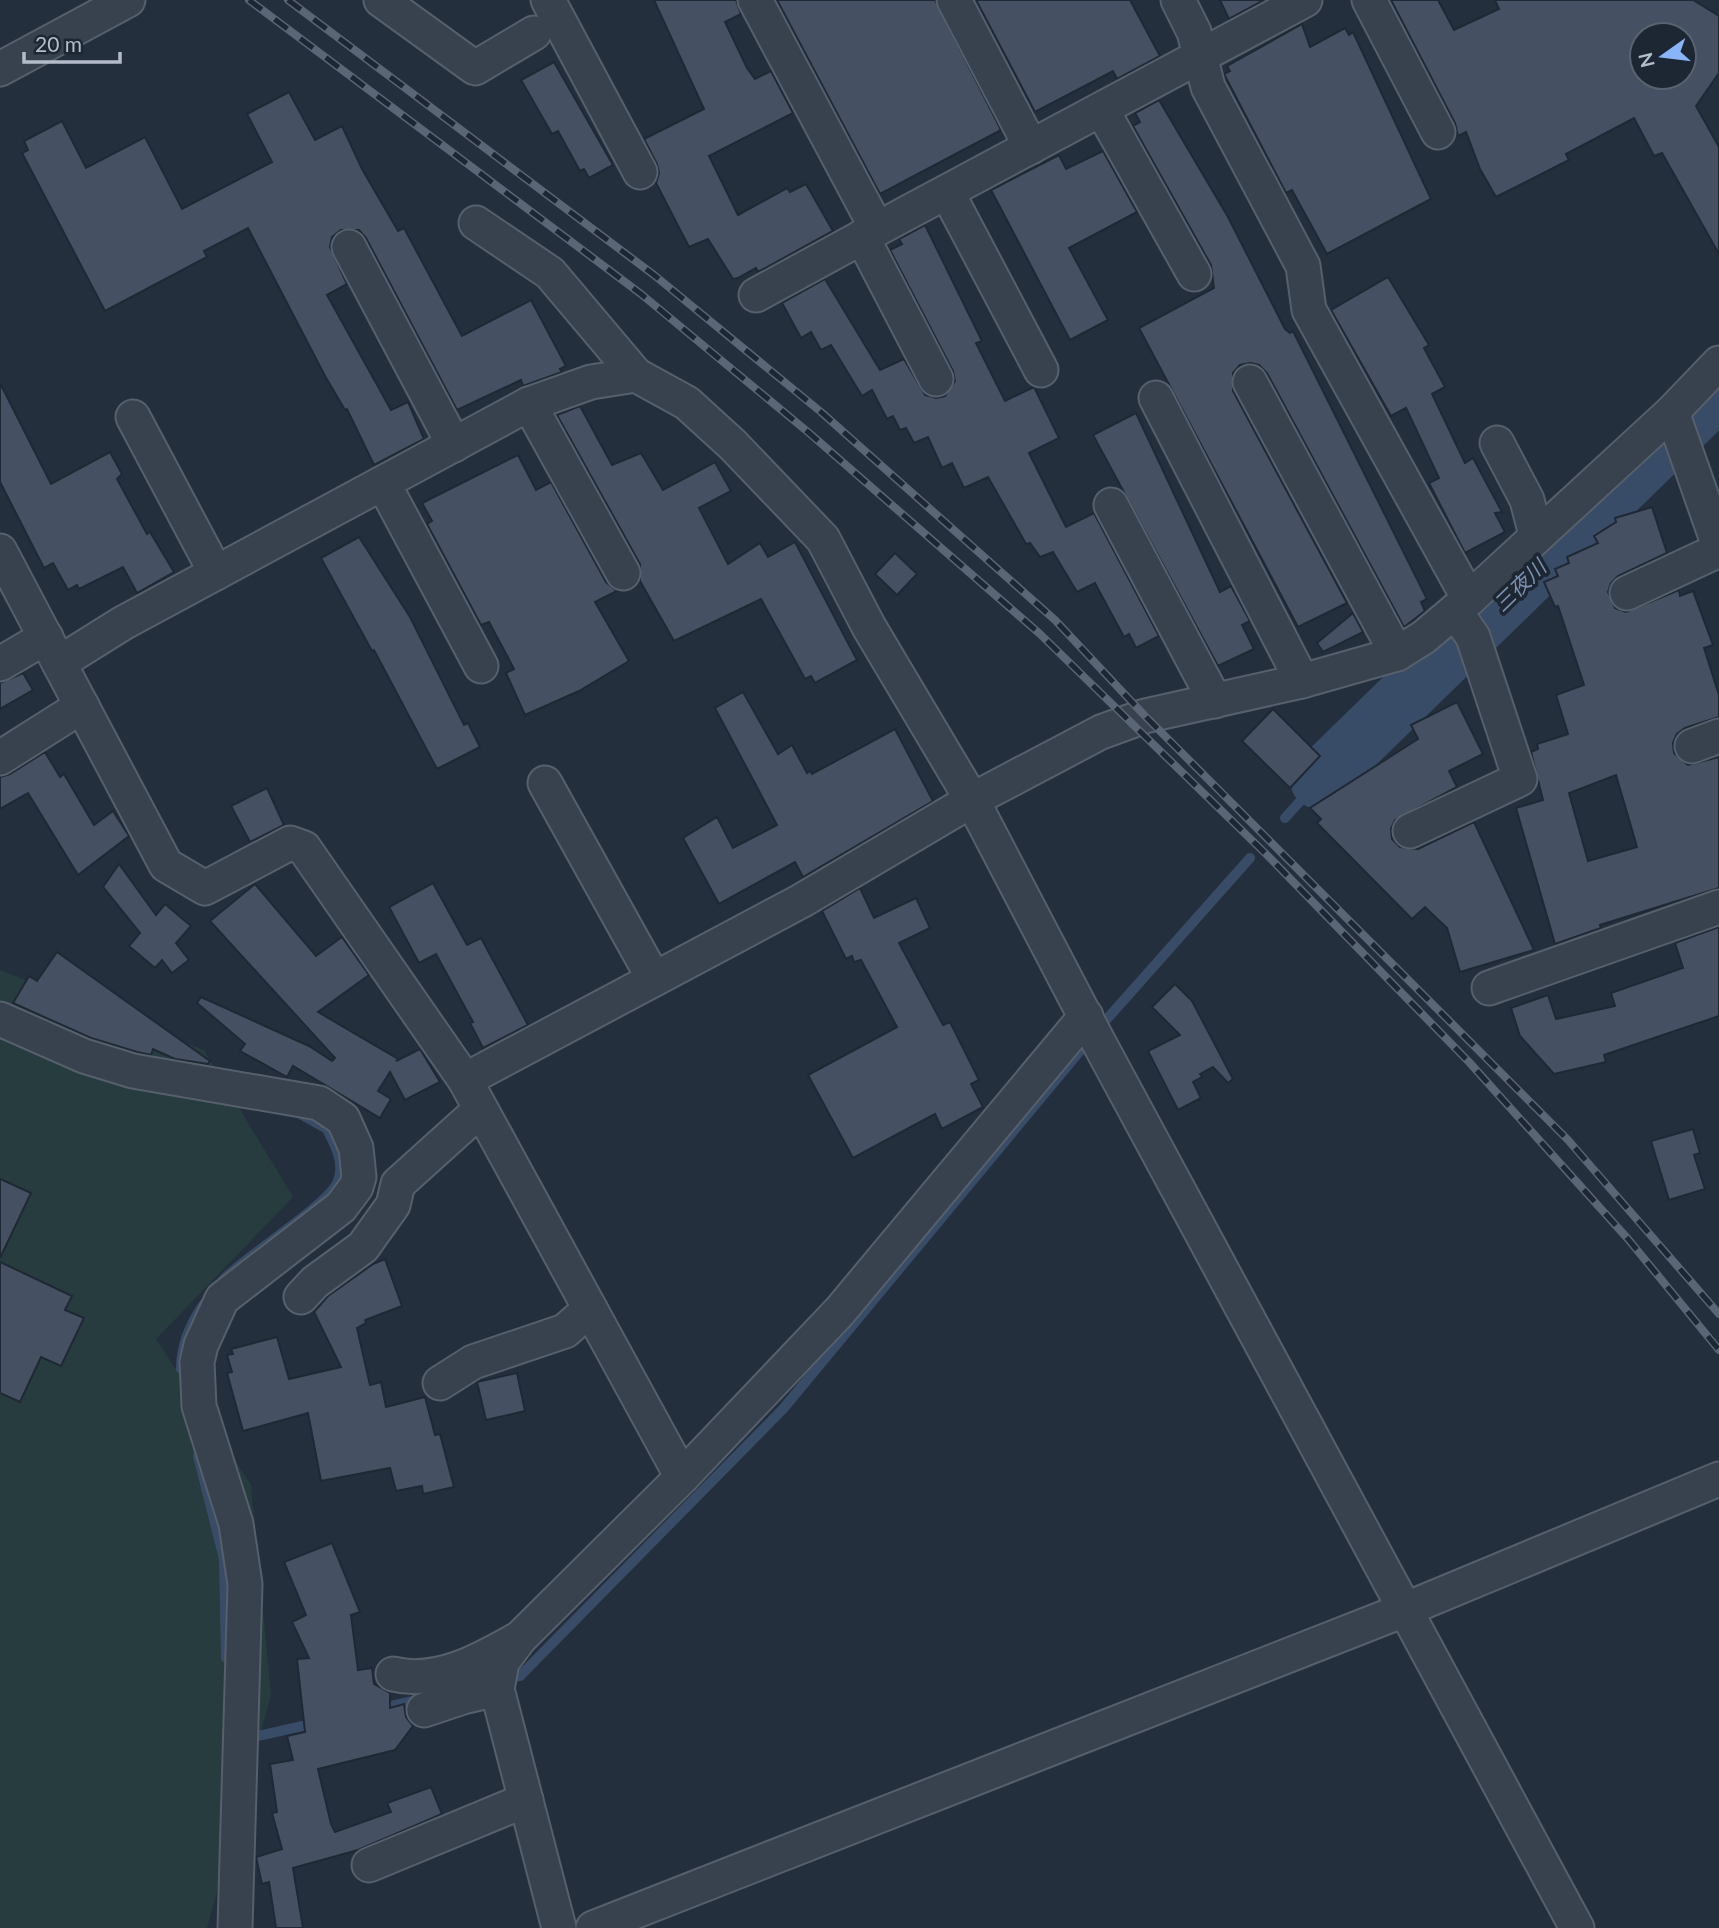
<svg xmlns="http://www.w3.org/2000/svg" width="1719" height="1928" font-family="Lato,'Noto Sans JP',sans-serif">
	<rect width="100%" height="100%" fill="#242f3e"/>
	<!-- green -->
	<path fill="#263c3f" d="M0,970L204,1050L293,1197L156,1339L251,1485L271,1695L207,1928H0Z"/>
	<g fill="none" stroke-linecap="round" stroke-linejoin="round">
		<!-- stream -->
		<g stroke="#394c67" stroke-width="10">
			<path d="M1285,818L1319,780"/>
			<path d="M1099,1028L1250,858"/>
			<path d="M223,1280C246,1255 329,1205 338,1181C345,1163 335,1145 327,1129L302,1115"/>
			<path d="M181,1369C181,1346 190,1324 203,1305"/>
			<path d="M198,1456L224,1559L226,1658"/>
			<path d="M505,1679L520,1676L783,1409L1089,1040"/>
			<path d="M378,1709L422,1699"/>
			<path d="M245,1739L316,1723"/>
		</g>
		<!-- river -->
		<path stroke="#394c67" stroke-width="58" d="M1319,780L1719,390"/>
	</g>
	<!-- building -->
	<g fill="#455162" stroke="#1f2835" stroke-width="2" fill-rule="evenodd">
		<path d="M654,0H736L741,14L725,22L747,68L755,79L771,71L793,113L709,156L738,215L787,188L790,192L806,184L833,231L758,272L756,268L738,278L733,279L708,239L689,247L656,183L659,173L657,164L644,139L704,109Z"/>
		<path d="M777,0H935L1001,130L880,194Z"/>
		<path d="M976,0H1130L1160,56L1117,79L1113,71L1035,112Z"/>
		<path d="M1220,0H1264L1229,19Z"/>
		<path d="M1391,0H1438L1454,30L1499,9L1495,0H1693L1719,16V73L1696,106L1719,147V254L1662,153L1654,156L1634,118L1566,154L1569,160L1496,197L1480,169L1466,132L1458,136L1455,123ZM1642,35H1684V77H1642Z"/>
		<path d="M1302,24L1310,47L1345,28L1349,35L1353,32L1431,199L1327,254L1292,190L1286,193L1224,74L1230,71L1227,66Z"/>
		<path d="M554,62L613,165L589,178L584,169L580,171L558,131L552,134L521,80Z"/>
		<path d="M289,92L315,140L342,126L362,169L398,231L404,228L462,336L531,300L566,366L560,369L562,372L523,386L521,380L457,410L366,238L359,230H341L332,237L330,247L347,284L327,295L391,410L408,402L424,439L374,465L347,409L345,410L325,376L248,228L204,251L207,257L105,311L22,153L28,150L24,141L62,121L86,168L145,137L182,209L272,162L247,114Z"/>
		<path d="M1159,100L1228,217L1285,329L1290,333L1293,331L1427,599L1421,602L1425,611L1404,627L1267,373L1259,365L1250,363L1240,365L1233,373V391L1347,603L1298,627L1139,328L1214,288L1211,265L1133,126L1140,122L1135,113Z"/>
		<path d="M1103,151L1137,212L1069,248L1108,320L1070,340L991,190L1059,155L1066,169Z"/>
		<path d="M925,225L982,341L976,343L1005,401L1034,387L1059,438L1029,453L1066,527L1094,513L1159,636L1136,648L1129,634L1124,637L1095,583L1077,592L1053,552L1040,557L1030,543L1026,544L988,477L964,488L952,463L942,468L928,437L914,443L906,428L900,430L893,416L887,419L872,390L862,396L831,345L821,350L811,332L801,338L782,303L825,279L880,370L904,359L925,395L936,398L945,396L955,381L953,371L890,250L902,244L899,239Z"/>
		<path d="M1388,277L1429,345L1424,348L1445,387L1432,394L1465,463L1473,458L1502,512L1495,513L1505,532L1465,553L1429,483L1439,478L1406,408L1391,416L1331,310Z"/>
		<path d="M0,383L51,484L110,452L122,474L117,479L147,534L150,532L174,572L137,593L123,567L79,589L77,585L68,590L53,563L44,568L0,482Z"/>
		<path d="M580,406L612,465L641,453L663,490L715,462L731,491L699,508L728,564L760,543L768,557L795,542L857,660L815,683L811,676L805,679L761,599L674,641L640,581V564L557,415Z"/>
		<path d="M1136,413L1220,592L1231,586L1250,621L1242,625L1254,649L1218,666L1093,435Z"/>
		<path d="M518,455L536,490L551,482L606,582L617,591L595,602L629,661L579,691L525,715L506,673L514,669L489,622L481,625L427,524L432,521L422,503Z"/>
		<path d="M1652,507L1667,553L1618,576L1611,583L1608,592L1615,608L1626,612L1679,590L1680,596L1693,591L1713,645L1704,648L1719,695V717L1685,728L1677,734L1673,743L1674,753L1688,765L1719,757V888L1600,925L1601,928L1555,944L1516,808L1543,800L1531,752L1538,749L1537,744L1568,734L1556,695L1584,685L1558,606L1555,607L1544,582L1558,576L1555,569L1569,563L1567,557L1598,543L1594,536L1616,522L1615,518ZM1616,775L1637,847L1588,861L1569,793Z"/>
		<path d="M359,537L410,617L464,725L468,723L480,747L437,769L374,650L372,651L321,558Z"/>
		<path d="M895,553L917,574L897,595L875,574Z"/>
		<path d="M1353,613L1363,632L1323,652L1317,643Z"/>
		<path d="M23,673L33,690L0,709V683Z"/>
		<path d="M743,692L778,754L792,745L807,773L810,771L812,774L895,729L933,801L803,877L795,862L719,904L683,838L717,817L733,848L777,825L715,708Z"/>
		<path d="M1457,702L1483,754L1449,771L1457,787L1395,820L1391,829L1392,839L1400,847L1418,849L1474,822L1534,950L1460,972L1447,928L1425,907L1412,919L1317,823L1321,819L1310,808L1418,739L1411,725Z"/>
		<path d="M1273,709L1320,756L1290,788L1242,741Z"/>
		<path d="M45,752L60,777L64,774L94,825L113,811L129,836L78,875L28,793L0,809V777L10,774Z"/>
		<path d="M267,788L284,825L250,842L231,806Z"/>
		<path d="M119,864L156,915L165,904L191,926L176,943L189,960L172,973L162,960L155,968L129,946L140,933L103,887Z"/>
		<path d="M433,883L467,945L481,938L528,1025L483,1048L470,1023L473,1022L436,954L419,963L389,907Z"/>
		<path d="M255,884L316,956L342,937L369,975L318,1012L398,1059L396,1061L420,1049L440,1082L405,1100L390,1072L378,1091L391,1099L380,1118L293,1066L287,1077L240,1051L245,1044L197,1003L201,997L309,1046L332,1061L335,1058L210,921Z"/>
		<path d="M860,888L874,918L916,898L930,928L899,943L943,1025L950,1022L979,1080L971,1084L983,1107L942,1129L935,1114L853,1158L808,1075L897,1027L861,960L854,962L852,956L846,959L822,911Z"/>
		<path d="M1719,927V1016L1604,1055L1606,1062L1554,1074L1520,1036L1511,1008L1548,995L1556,1019L1615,1006L1611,993L1683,968L1675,943Z"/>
		<path d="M57,952L210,1061L208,1064L175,1059L153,1049L151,1055L137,1052L91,1038L13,1003L29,976L37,981Z"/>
		<path d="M1175,984L1192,1001L1233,1079L1228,1083L1213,1067L1200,1074L1202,1077L1193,1082L1201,1098L1178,1110L1148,1051L1180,1035L1152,1007Z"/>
		<path d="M1693,1129L1700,1153L1694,1155L1705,1189L1669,1200L1651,1141Z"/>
		<path d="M0,1179L31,1193L0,1258Z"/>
		<path d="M385,1259L402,1306L365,1320L366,1323L357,1328L370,1385L381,1382L386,1407L425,1397L435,1435L440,1434L454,1487L423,1494L422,1486L396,1491L390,1468L321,1481L308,1413L243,1431L227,1373L232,1372L227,1355L233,1354L231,1349L277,1337L289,1379L341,1367L314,1312L328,1296L373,1264Z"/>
		<path d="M0,1262L72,1296L65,1310L84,1318L61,1366L41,1357L20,1402L0,1393Z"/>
		<path d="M517,1373L525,1411L486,1420L477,1382Z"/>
		<path d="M332,1543L360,1612L351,1615L358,1670L372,1668L374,1684L390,1693V1708L404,1704L406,1717L413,1726L395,1750L318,1769L331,1824L335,1832L391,1812L387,1803L431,1787L442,1814L358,1850L293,1868L303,1928H276L269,1882L262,1884L256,1857L282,1849L272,1813L277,1812L270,1764L293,1760L287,1736L305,1732L297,1659L309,1658L292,1622L306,1615L284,1562Z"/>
	</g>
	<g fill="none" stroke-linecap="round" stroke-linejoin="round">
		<!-- minor casing -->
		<g stroke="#565f6c" stroke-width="37">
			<g id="minor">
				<path d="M381,0L475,68L534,33"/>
				<path d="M548,0L640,172"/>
				<path d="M755,0L877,229L1305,0"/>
				<path d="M954,0L1031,147"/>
				<path d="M1178,0L1194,32L1208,87L1303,266L1309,310L1469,599"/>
				<path d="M1369,0L1438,132"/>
				<path d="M0,69L128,0"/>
				<path d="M1102,110L1194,274"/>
				<path d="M947,192L1041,370"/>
				<path d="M476,223L550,273L636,375"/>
				<path d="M862,237L936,379"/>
				<path d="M349,247L454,445"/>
				<path d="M756,295L877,229"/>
				<path d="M1250,382L1397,654"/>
				<path d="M1156,398L1302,681"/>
				<path d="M529,404L623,573"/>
				<path d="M1672,412L1719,546"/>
				<path d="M133,417L216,573"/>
				<path d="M1497,443L1527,500L1536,535"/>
				<path d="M383,483L481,666"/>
				<path d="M1111,505L1215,701"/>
				<path d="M0,551L59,663L123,623L529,404L591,382L636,375L687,403L733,445L823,539L869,627L972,800L1098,1041L1577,1928"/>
				<path d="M1627,593L1719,550"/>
				<path d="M59,663L166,865L205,888L290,843L304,848L465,1080L682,1477"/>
				<path d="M0,664L46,637"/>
				<path d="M1692,746L1719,736"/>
				<path d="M0,758L82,706"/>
				<path d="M545,783L654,979"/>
				<path d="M1410,831L1520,779L1473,637L1455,611"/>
				<path d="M1489,988L1719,907"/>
				<path d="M0,1019L84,1056L133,1071L319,1103L343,1119L348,1130L356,1148L359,1177L356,1187L341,1207L222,1299L201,1345L197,1362L199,1406L236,1524L245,1584L235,1928"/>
				<path d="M465,1080L801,901L972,800L1101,732L1145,716L1302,681L1397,654L1424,637L1469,599L1672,412L1719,363"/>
				<path d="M301,1297L315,1282L363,1247L393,1205L398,1184L480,1110"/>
				<path d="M440,1383L473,1362L565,1331L590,1309"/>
				<path d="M393,1674C437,1685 481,1660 518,1639"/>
				<path d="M424,1710L463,1697L497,1689"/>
				<path d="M369,1865L526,1800"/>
				<path d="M559,1928L497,1689L502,1662L520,1638L682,1477L840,1311L1086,1016"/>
				<path d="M593,1928L1404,1610L1719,1479"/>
			</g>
		</g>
		<!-- minor -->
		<use href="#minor" stroke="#38414e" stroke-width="33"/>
		<!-- rail casing -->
		<g stroke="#5a6575" stroke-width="8">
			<g id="rail">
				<path d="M249,0L641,294L808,432L1040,634L1267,855L1469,1062L1628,1239L1719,1350"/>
				<path d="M288,0L654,275L821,412L1055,620L1145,716L1568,1140L1719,1314"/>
			</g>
		</g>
		<!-- rail -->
		<use href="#rail" stroke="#1d2633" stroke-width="5" stroke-dasharray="16" stroke-linecap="butt"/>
	</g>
	<g text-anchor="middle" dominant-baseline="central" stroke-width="7" stroke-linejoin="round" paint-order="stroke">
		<!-- water labels -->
		<g font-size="21" font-style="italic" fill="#7c92b1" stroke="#1d2633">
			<text transform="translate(1519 585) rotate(-44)">三夜川</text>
		</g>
	</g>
	<!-- north arrow -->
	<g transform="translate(1663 56) rotate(256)"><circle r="33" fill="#1d2633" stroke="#59626f" stroke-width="2"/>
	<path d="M0-5L12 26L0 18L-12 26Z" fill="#8ab4f8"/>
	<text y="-10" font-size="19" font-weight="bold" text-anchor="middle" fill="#b4bcc9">N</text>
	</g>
	<!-- scale -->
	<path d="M24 52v10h96v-10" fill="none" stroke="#b4bcc9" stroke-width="3.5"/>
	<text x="35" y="52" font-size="21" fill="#b4bcc9" stroke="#1d2633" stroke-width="5" paint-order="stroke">20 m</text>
</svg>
